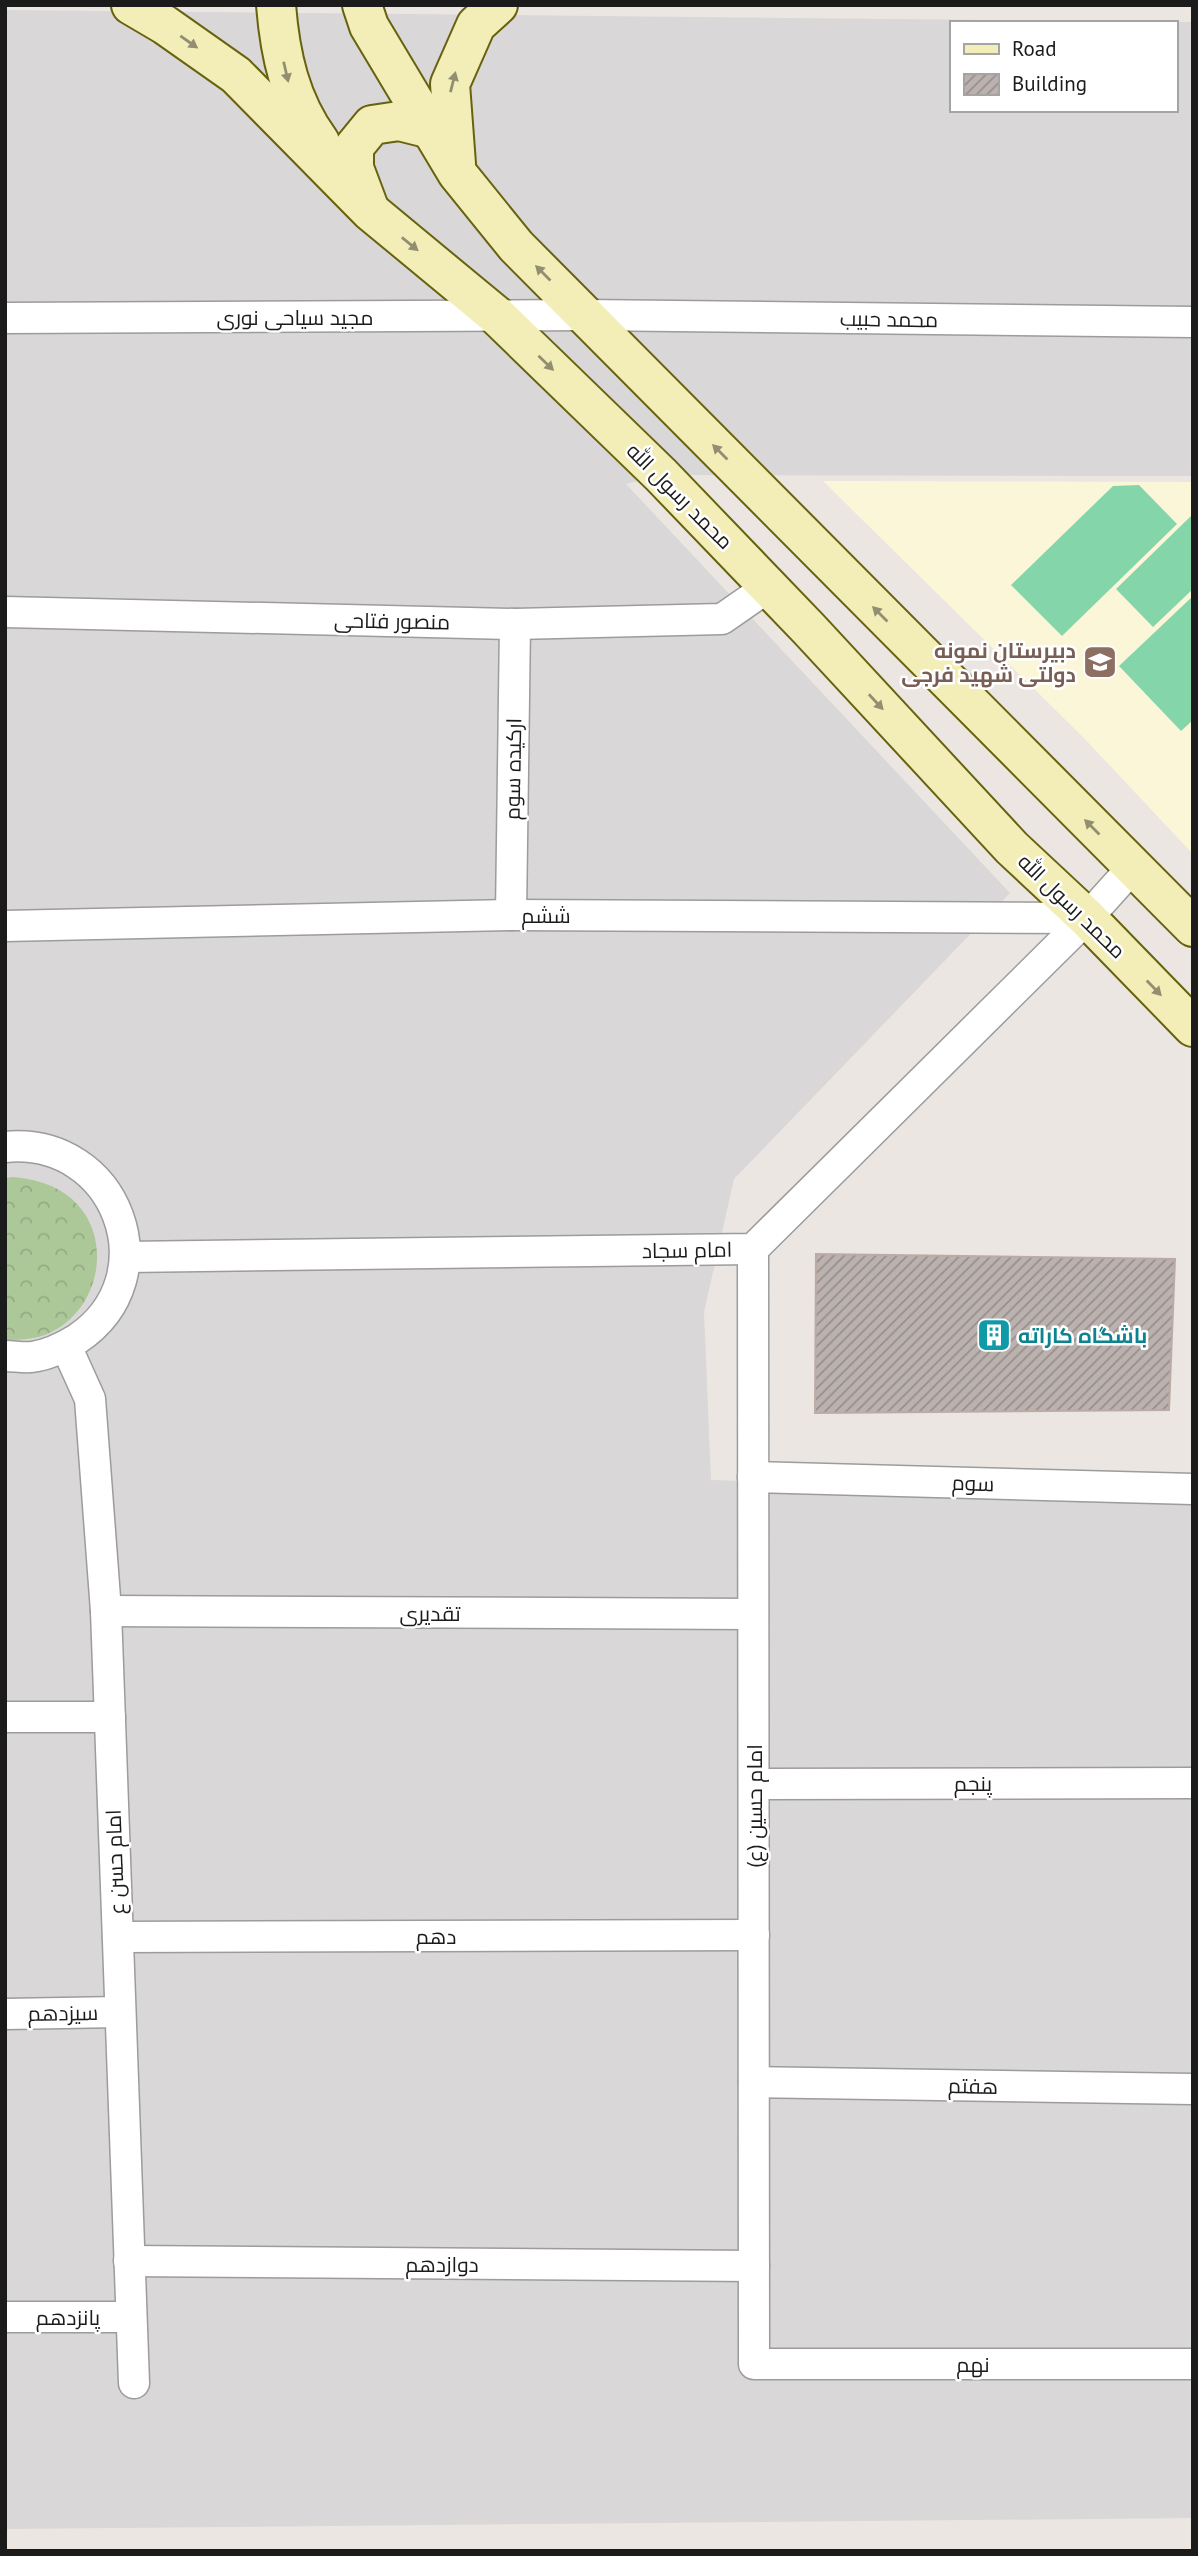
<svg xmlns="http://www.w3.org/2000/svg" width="1198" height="2556" font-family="'PT Sans',Cairo,sans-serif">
	<defs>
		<pattern id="forest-crowns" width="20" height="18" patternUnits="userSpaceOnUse" patternTransform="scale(1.75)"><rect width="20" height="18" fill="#adc898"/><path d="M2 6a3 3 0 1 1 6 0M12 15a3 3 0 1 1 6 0" fill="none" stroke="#94ab82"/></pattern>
		<pattern id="building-hatch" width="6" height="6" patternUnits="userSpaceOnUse" patternTransform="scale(1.75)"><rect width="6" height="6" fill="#bbb1ae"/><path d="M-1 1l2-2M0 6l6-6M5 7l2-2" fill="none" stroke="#978f8d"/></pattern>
	</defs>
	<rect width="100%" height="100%" fill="#ebe6e1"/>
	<!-- residential -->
	<path fill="#d9d7d8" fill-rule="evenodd" d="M5,10L1193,22V476L661,475L626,484L1010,893L734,1179L704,1312L711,1480L1193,1495V2518L5,2529ZM951,23H1175V110H951Z"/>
	<!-- education -->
	<path fill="#fcf6d9" d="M823,481L1193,482V854L1084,738Z"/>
	<!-- forest -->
	<path fill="url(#forest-crowns)" d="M13,1177C31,1179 48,1182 64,1193C113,1226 105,1300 57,1329C41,1339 23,1340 5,1340V1178Z"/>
	<!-- pitch -->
	<g fill="#84d5aa">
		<path d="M1139,485L1177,524L1062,636L1011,585L1113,486Z"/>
		<path d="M1191,516L1193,518V589L1153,627L1116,589Z"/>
		<path d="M1193,596V720L1181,731L1119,666Z"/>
	</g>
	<!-- building -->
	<path fill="url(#building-hatch)" stroke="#bcaba4" stroke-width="2" d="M816,1254L1175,1259L1169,1410L815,1413Z"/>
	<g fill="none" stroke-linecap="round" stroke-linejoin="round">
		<!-- street casing -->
		<g stroke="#9c9c9c" stroke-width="33">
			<g id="street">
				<path d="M5,318L585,315L1193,322"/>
				<path d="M5,612L515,624L722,619L768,587"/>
				<path d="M511,915L515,624"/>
				<path d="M5,926L511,915L1087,918"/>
				<path d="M5,1147C117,1136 170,1277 77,1339C64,1347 47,1355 32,1357C23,1358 14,1356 5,1356"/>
				<path d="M753,1249L754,2364H1193"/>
				<path d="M125,1257L753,1249L1087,918L1132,868"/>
				<path d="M66,1346L90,1399L106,1611L134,2383"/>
				<path d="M753,1477L1193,1489"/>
				<path d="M106,1611L753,1614"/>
				<path d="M5,1717H110"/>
				<path d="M754,1784L1193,1783"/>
				<path d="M118,1937L754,1935"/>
				<path d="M5,2014L120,2012"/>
				<path d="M754,2082L1193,2089"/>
				<path d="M129,2261L754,2266"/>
				<path d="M5,2317H131"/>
			</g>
		</g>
		<!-- secondary casing -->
		<g stroke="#66620d" stroke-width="42">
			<g id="secondary">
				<path d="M131,5L165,25L236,75L370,211L497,316L661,475L809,629L1012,848L1087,918L1193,1027"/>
				<path d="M276,5C280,55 290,101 320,142"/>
				<path d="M362,5L369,26L457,173L516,246L1193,927"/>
				<path d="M456,164L450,84L476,25L498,5"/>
				<path d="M369,208L354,168V147L372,125L399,121L431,129"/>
			</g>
		</g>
		<!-- street -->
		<use href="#street" stroke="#fff" stroke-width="30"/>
		<!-- secondary -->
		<use href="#secondary" stroke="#f3edb7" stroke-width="38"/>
	</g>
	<!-- one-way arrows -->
	<defs><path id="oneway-solid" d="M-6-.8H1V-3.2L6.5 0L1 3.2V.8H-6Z" transform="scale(1.75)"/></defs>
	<g fill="#928e71">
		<use href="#oneway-solid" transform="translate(189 42) rotate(35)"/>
		<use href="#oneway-solid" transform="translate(286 72) rotate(77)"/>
		<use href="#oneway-solid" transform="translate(453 82) rotate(-76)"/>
		<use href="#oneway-solid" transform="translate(410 244) rotate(39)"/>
		<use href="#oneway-solid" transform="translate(543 273) rotate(-135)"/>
		<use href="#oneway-solid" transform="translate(546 363) rotate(44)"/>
		<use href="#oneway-solid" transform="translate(720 452) rotate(-135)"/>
		<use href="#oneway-solid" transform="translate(880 614) rotate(-135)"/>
		<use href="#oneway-solid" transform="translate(876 702) rotate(47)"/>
		<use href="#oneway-solid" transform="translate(1092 827) rotate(-135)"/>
		<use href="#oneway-solid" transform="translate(1154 988) rotate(46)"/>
	</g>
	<!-- icons -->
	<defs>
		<g id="school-square" transform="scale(1.75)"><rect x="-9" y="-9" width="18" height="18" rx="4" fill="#8d6e63" stroke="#fff"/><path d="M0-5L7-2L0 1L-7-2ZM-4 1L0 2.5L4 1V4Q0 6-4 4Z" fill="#fff"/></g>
		<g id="building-square" transform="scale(1.75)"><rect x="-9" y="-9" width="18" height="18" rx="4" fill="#0f9aa8" stroke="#fff"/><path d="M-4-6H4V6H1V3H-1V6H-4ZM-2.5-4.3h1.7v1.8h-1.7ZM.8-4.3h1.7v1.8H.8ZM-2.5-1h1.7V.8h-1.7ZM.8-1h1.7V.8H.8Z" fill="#fff"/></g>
	</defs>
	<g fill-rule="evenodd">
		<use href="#school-square" x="1100" y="662"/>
		<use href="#building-square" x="994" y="1335"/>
	</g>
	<g text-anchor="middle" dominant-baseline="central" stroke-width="5" stroke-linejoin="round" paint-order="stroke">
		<!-- street labels -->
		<g font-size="21" fill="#1b1b1b" stroke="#fff">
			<text x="295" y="317">مجید سیاحی نوری</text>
			<text transform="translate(889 319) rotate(1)">محمد حبیب</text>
			<text transform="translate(680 496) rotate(45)">محمد رسول الله</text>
			<text transform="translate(392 621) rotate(1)">منصور فتاحی</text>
			<text transform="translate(513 769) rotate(-89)">ارکیده سوم</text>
			<text transform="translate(1072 906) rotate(44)">محمد رسول الله</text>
			<text x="546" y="915">ششم</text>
			<text transform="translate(687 1250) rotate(-1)">امام سجاد</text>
			<text transform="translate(973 1483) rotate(2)">سوم</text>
			<text x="430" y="1613">تقدیری</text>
			<text x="973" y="1783">پنجم</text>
			<text transform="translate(754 1806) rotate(-90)">امام حسین (ع)</text>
			<text transform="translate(115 1862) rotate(-92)">امام حسن ع</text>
			<text x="436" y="1936">دهم</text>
			<text transform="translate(63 2013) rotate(-1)">سیزدهم</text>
			<text transform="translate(973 2086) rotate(1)">هفتم</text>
			<text x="442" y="2264">دوازدهم</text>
			<text x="68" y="2317">پانزدهم</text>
			<text x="973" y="2364">نهم</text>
		</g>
		<!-- education labels -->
		<g font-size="21" font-weight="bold" fill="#785e54" stroke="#fff" text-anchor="end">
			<text x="1076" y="650">دبیرستان نمونه<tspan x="1076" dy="24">دولتی شهید فرجی</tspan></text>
		</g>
		<!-- culture labels -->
		<g font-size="21" font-weight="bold" fill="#0d838f" stroke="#fff" text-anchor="start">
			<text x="1018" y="1335">باشگاه کاراته</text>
		</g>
	</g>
	<!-- border -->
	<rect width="1198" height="2556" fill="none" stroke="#1b1b1b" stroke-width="14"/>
	<!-- legend -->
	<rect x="950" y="21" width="228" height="91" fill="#ffffff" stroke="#a4a4a4" stroke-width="2"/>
	<rect x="964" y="44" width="35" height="10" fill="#f3edb7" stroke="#a4a4a4" stroke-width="2"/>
	<text x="1012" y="56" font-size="21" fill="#1b1b1b">Road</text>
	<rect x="964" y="74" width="35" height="21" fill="url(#building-hatch)" stroke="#a4a4a4" stroke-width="2"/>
	<text x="1012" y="91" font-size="21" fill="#1b1b1b">Building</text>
</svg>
